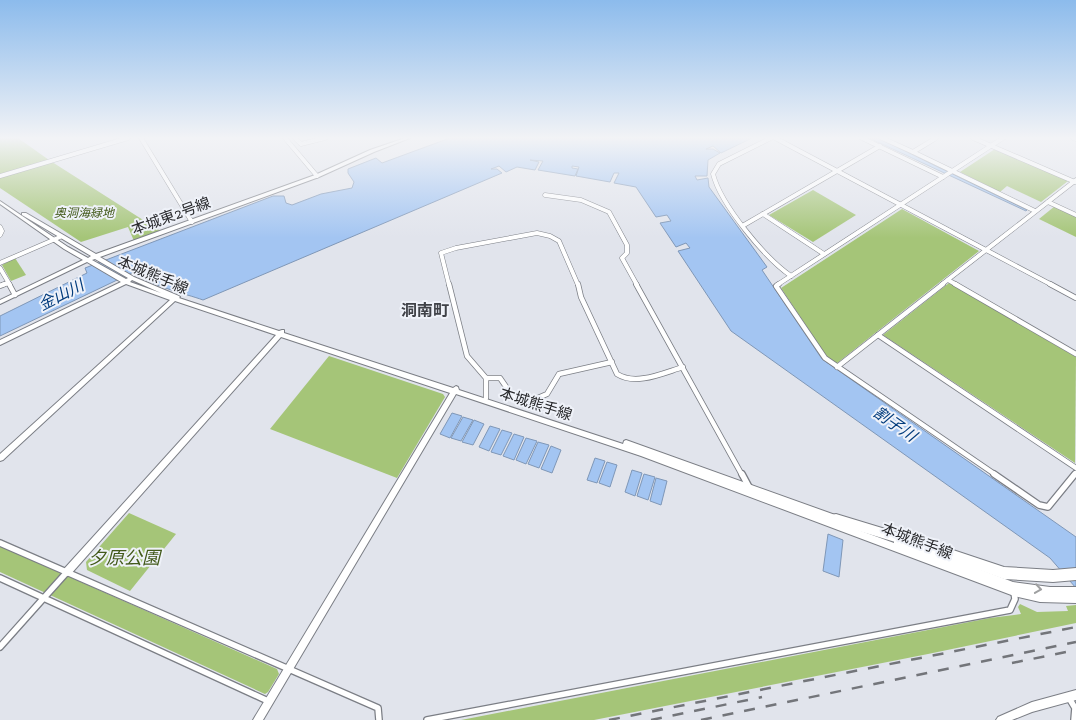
<svg xmlns="http://www.w3.org/2000/svg" width="1076" height="720" font-family="'Zilla Slab','Noto Sans JP',serif">
	<rect width="100%" height="100%" fill="#e1e4ec"/>
	<!-- green -->
	<g fill="#a5c578">
		<path d="M0,138H18L49,160L162,232L134,241L128,227L81,242L0,188Z"/>
		<path d="M995,149L1068,181L1041,202L1007,186L1000,192L960,172Z"/>
		<path d="M813,190L856,215L813,242L769,215Z"/>
		<path d="M1055,206L1076,216V237L1039,219Z"/>
		<path d="M902,209L979,251L836,364L827,357L781,288Z"/>
		<path d="M15,258L26,275L11,281L2,265Z"/>
		<path d="M949,283L1076,357L1075,463L883,335Z"/>
		<path d="M329,356L443,394L445,397L397,478L270,429Z"/>
		<path d="M129,513L176,534L130,591L87,570L86,562Z"/>
		<path d="M0,546L277,669L279,674L268,692L265,694L0,572Z"/>
		<path d="M1020,604L1037,612L1068,611L1066,606L1076,605V623L928,654L594,720H461L990,618L1021,614L1018,607Z"/>
	</g>
	<!-- water -->
	<g fill="#a3c5f2" stroke="#7f97b7">
		<path d="M450,138H752L721,153L713,146L706,149H713L720,153L708,160L707,176H695L697,180L708,178L709,187L767,267L762,270L822,359L1076,537V588L1050,558L731,331L678,251L690,248L686,243L676,247L660,223L671,221L667,215L656,217L636,187L614,183L619,173H614L610,182L576,176L579,167L572,166V168L578,169L575,176L538,170L543,161L530,160L539,162L535,170L517,167L506,172L499,166L491,169H497L502,173L203,300C187,294 145,285 136,271L0,336V316L87,273L85,268L273,196H284L286,203L292,205L321,194L352,188L354,182L348,173V169L376,158L382,163Z"/>
		<path d="M869,138H878L1027,210L1026,211Z"/>
		<path d="M452,413L462,416L450,438L440,434Z"/>
		<path d="M463,417L473,420L461,441L451,438Z"/>
		<path d="M474,420L484,424L473,445L462,442Z"/>
		<path d="M490,426L500,429L489,451L479,447Z"/>
		<path d="M502,430L512,433L501,455L491,452Z"/>
		<path d="M514,434L524,437L514,460L503,456Z"/>
		<path d="M526,438L537,441L526,464L516,460Z"/>
		<path d="M538,442L549,445L539,468L528,464Z"/>
		<path d="M551,446L561,450L552,473L541,469Z"/>
		<path d="M595,458L605,461L597,483L587,480Z"/>
		<path d="M607,462L617,465L610,487L599,483Z"/>
		<path d="M632,470L642,473L635,496L625,492Z"/>
		<path d="M644,474L655,477L648,500L637,496Z"/>
		<path d="M656,478L667,481L661,505L650,501Z"/>
		<path d="M828,534L843,540L839,577L823,571Z"/>
	</g>
	<g fill="none" stroke-linecap="round" stroke-linejoin="round">
		<!-- street-far2 casing -->
		<g stroke="#7b7e85" stroke-width="5">
			<g id="street-far2">
				<path d="M141,138L192,222"/>
				<path d="M285,138L317,176"/>
				<path d="M295,138L301,144L325,138"/>
				<path d="M771,138L719,164L713,174C721,205 765,258 791,276"/>
				<path d="M775,138L1052,285"/>
				<path d="M862,138L943,177"/>
				<path d="M882,138L913,152"/>
				<path d="M936,138L913,152L1035,211"/>
				<path d="M973,138L1075,182"/>
				<path d="M1073,138L1076,139"/>
				<path d="M0,176L128,138"/>
				<path d="M545,195L581,200L609,212L627,245V253L622,258L637,285"/>
				<path d="M1048,202L1076,215"/>
				<path d="M763,214L824,254"/>
				<path d="M744,225L880,146"/>
				<path d="M0,227L2,231L0,235"/>
				<path d="M0,263L60,237"/>
				<path d="M0,268L10,285"/>
				<path d="M948,280L957,285"/>
				<path d="M2,285L8,283"/>
				<path d="M449,285L441,253L456,248L537,233L550,236L559,241L578,285"/>
				<path d="M777,285L1003,138"/>
				<path d="M941,285L1076,180"/>
			</g>
		</g>
		<!-- street-far1 casing -->
		<g stroke="#7b7e85" stroke-width="6">
			<g id="street-far1">
				<path d="M9,284L15,295"/>
				<path d="M449,284L467,356L486,378V398"/>
				<path d="M578,284L581,297L617,374C636,386 663,373 683,367"/>
				<path d="M636,284L742,475"/>
				<path d="M779,284L776,286L825,358L996,475"/>
				<path d="M955,284L1076,354"/>
				<path d="M1050,284L1076,298"/>
				<path d="M0,286L5,284"/>
				<path d="M878,335L1076,468"/>
				<path d="M837,367L943,284"/>
				<path d="M486,378H500L511,394L521,399L533,400L547,394L559,374L612,362"/>
				<path d="M1074,475L1076,473"/>
			</g>
		</g>
		<!-- street casing -->
		<g stroke="#7b7e85" stroke-width="8">
			<g id="street">
				<path d="M742,474L750,489"/>
				<path d="M994,474L1039,505L1048,507L1075,474"/>
				<path d="M0,543L378,708L379,720"/>
				<path d="M0,578L268,701"/>
				<path d="M0,647L67,572"/>
				<path d="M1069,698L1075,708L1074,720"/>
				<path d="M427,720L1010,610L1015,599L1014,592"/>
			</g>
		</g>
		<!-- secondary casing -->
		<g stroke="#7b7e85" stroke-width="2">
			<g id="secondary">
				<path d="M405,138H410L374,152L319,177L100,257L134,277L179,296L180,297L179,298L279,331L282,330H284V333L453,388L456,386L458,387L459,390L623,444L624,441L626,440L838,516L841,517L842,520L839,523L894,543V539L897,538L1013,582L1050,587H1076V603L1040,602L1014,596L641,456L456,394L263,720H253L450,393L281,337L70,575L67,576L64,575L63,572L64,569L276,335L175,301L3,460L0,461V454L170,300L126,284L0,345V340L121,282L87,262L0,304V300L83,260L64,249L0,204V201L68,247L88,258L91,256L22,215V213H26L96,254L315,175L370,150ZM95,259L128,278L126,279L92,260ZM132,280L161,293L130,282Z"/>
				<path d="M1076,690V700L1032,712L1012,720H996L998,717L1032,702Z"/>
			</g>
		</g>
		<!-- highway casing -->
		<g stroke="#7b7e85" stroke-width="2">
			<path id="highway" d="M836,514L938,545L1004,567L1053,570L1076,568V580L1053,582L1004,579L938,555L836,524L832,523L831,519L832,515Z"/>
		</g>
		<!-- street-far2 -->
		<use href="#street-far2" stroke="#fff" stroke-width="4"/>
		<!-- street-far1 -->
		<use href="#street-far1" stroke="#fff" stroke-width="4.5"/>
		<!-- street -->
		<use href="#street" stroke="#fff" stroke-width="5.5"/>
		<!-- secondary -->
		<use href="#secondary" fill="#fff" fill-rule="evenodd"/>
		<!-- highway -->
		<use href="#highway" fill="#fff" fill-rule="evenodd"/>
		<!-- rail -->
		<g stroke="#73757a" stroke-width="2.5" stroke-dasharray="11 11" stroke-linecap="butt">
			<path d="M1012,663L1076,650"/>
			<path d="M609,720L1076,627"/>
			<path d="M651,720L762,697"/>
			<path d="M701,720L1076,642"/>
		</g>
	</g>
	<!-- one-way arrows -->
	<defs><path id="oneway-chevron" d="M-2-3.5L2.5 0L-2 3.5" fill="none" stroke-width="1.6" stroke-linecap="round" stroke-linejoin="round" transform="scale(1.25)"/></defs>
	<use stroke="#9fa0a1" href="#oneway-chevron" transform="translate(1038 589) rotate(8)"/>
	<!-- sky -->
	<linearGradient id="sky" x2="0" y2="1"><stop stop-color="#8cbbec"/><stop offset="0.58" stop-color="#f2f3f6"/><stop offset="1" stop-color="#f2f3f6" stop-opacity="0"/></linearGradient>
	<rect width="1076" height="238" fill="url(#sky)"/>
	<g text-anchor="middle" dominant-baseline="central" stroke-width="4" stroke-linejoin="round" paint-order="stroke">
		<!-- far-park labels -->
		<g font-size="12" font-style="italic" fill="#435a1b" stroke="#eff2f9">
			<text x="84" y="213">奥洞海緑地</text>
		</g>
		<!-- street labels -->
		<g font-size="15" fill="#2a2b2e" stroke="#eff2f9">
			<text transform="translate(171 216) rotate(-20)">本城東2号線</text>
			<text transform="translate(153 275) rotate(23)">本城熊手線</text>
			<text transform="translate(536 404) rotate(18)">本城熊手線</text>
			<text transform="translate(917 541) rotate(21)">本城熊手線</text>
		</g>
		<!-- water labels -->
		<g font-size="16" font-style="italic" fill="#033c7d" stroke="#eff2f9">
			<text transform="translate(61 295) rotate(-27)">金山川</text>
			<text transform="translate(895 424) rotate(35)">割子川</text>
		</g>
		<!-- neighbourhood labels -->
		<g font-size="16" font-weight="bold" fill="#404248" stroke="#eff2f9">
			<text x="425" y="310">洞南町</text>
		</g>
		<!-- near-park labels -->
		<g font-size="18" font-style="italic" fill="#435a1b" stroke="#eff2f9">
			<text x="124" y="558">夕原公園</text>
		</g>
	</g>
</svg>
